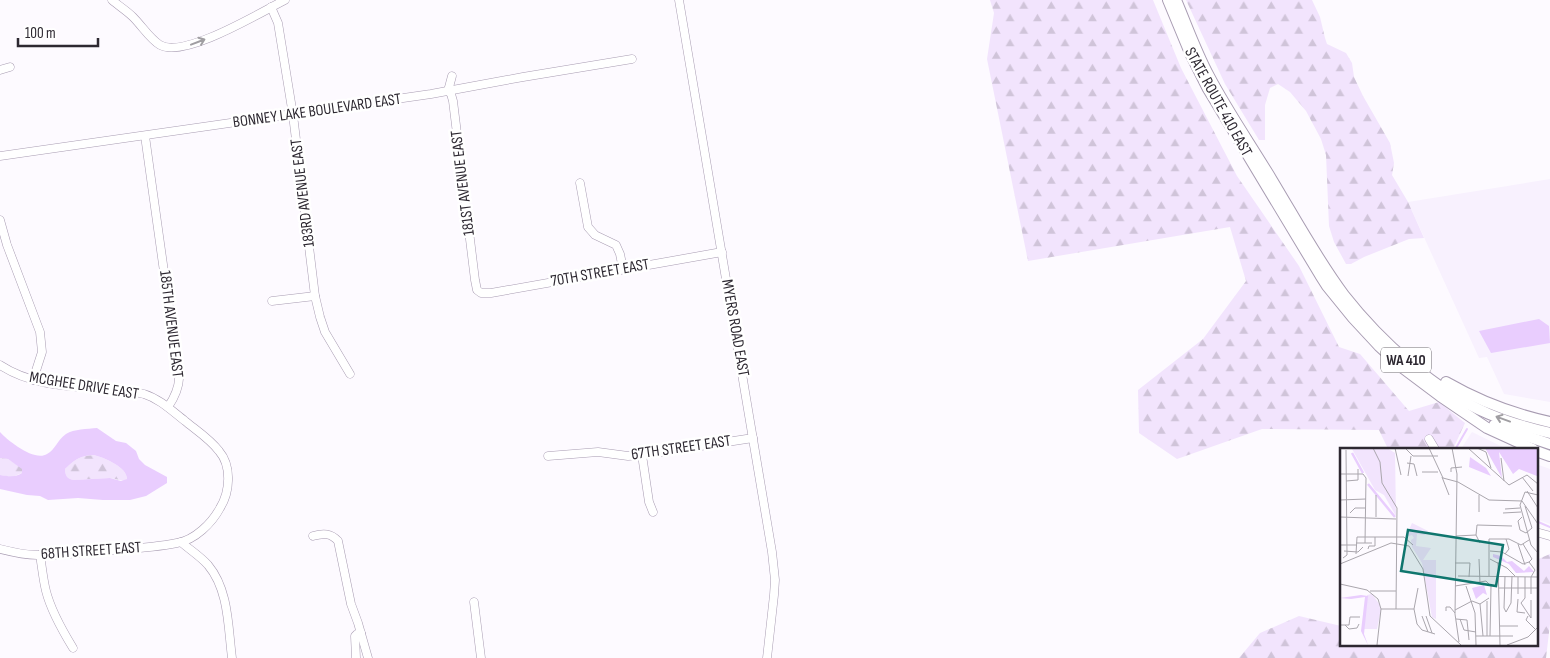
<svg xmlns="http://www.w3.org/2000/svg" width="1550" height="658" font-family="'Sofia Sans Condensed',sans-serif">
	<defs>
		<pattern id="forest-firs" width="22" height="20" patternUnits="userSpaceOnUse" patternTransform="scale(1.25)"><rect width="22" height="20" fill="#f2e4fd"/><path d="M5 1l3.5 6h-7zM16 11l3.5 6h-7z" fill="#d0c4d9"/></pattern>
	</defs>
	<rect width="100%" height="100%" fill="#fdfaff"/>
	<!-- built -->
	<g fill="#f8f1fe">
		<path d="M1550,179V402L1504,394L1487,357L1479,358L1408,202Z"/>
		<path d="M1472,432L1507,449H1461Z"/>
		<path d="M1536,464L1550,469V524L1536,519Z"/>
	</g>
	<!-- forest -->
	<g fill="url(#forest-firs)">
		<path d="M990,0H1153L1181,68L1237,176L1299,266L1339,347L1360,354L1409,411L1439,402L1465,423L1453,449H1388L1379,430L1262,429L1177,459L1139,433L1138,390L1203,339L1246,281L1230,227L1028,261L987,59L994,13Z"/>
		<path d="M1186,0H1312L1320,17L1325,38L1327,44L1346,53L1352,63L1354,77L1363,96L1390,143L1394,163L1392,175L1408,202L1424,238L1409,239L1364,257L1351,264H1346L1334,242L1329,226L1326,155L1321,139L1306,111L1290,92L1278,84L1270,88L1265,105V140H1259L1225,84Z"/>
		<path d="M94,455C105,458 127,467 127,479L125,481L110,478L74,480C67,479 65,475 65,469C76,459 79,456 94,455Z"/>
		<path d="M0,458L8,459L22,468V473L12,477L0,475Z"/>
		<path d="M1550,554V624L1546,658H1239L1260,633L1299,616L1341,626V644H1536V560Z"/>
	</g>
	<!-- water -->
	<g fill="#e9cdfe" fill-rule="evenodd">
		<path d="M1539,319L1549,326L1550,343L1491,353L1479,331Z"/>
		<path d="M97,428L116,441L126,443L136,451L139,459L145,465L167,477V483L146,496L130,500H103L78,498L48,500L40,496L27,495L0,489V475C8,476 15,478 22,473V469L8,459L0,458V432C8,441 35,462 47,454C55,450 58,439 66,434C74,429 87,429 97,428ZM94,455C105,458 127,467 127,479L121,481L110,478L74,480C67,479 65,475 65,469C76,459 79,456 94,455Z"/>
	</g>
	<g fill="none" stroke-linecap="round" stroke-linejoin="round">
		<!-- stream -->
		<g stroke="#e9cdfe" stroke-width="2">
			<path d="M1457,449L1456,448L1467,429"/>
			<path d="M1536,521L1550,527"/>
		</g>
		<!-- minor casing -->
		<g stroke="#a89cb2" stroke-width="9">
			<g id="minor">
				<path d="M112,0C119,6 127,11 133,17C142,26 150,39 160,45C184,59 261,12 285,0"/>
				<path d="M679,0L772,552L775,580L774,595L767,658"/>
				<path d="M271,7L278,23L293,115L315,296L320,317L325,332L350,374"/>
				<path d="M0,70L10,67"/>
				<path d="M448,91L451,94L453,101L475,280L477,290L481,293H491L722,252"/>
				<path d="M448,91L452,76"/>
				<path d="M145,136L174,343C180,369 184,384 168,407"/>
				<path d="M0,156L431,94L523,77L632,59"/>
				<path d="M580,183L588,227L595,235L616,245L620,254L623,269"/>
				<path d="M0,220L7,245L40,332L42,352L33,380"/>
				<path d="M272,301L315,296"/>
				<path d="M0,365C32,386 69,386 106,389C118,390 132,391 144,394C160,399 172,411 185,421C196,430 210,439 219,451C232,466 230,492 220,508C212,523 195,540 177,543C152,548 127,549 102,551C81,552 58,556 37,555C25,555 12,552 0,549"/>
				<path d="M1429,439L1435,449"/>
				<path d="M642,455L649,502L653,512"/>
				<path d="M548,456L598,452L628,456L642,455L753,438"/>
				<path d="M1536,532L1550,536"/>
				<path d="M313,536C323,533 331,533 338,541L351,604L358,623L368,658"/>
				<path d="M181,542C190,550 200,556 208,565C229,590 228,627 232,658"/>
				<path d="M40,555C42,567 43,579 46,591C51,611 62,630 73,648"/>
				<path d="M474,602L481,658"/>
				<path d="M356,658L355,636L357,634L361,633"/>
			</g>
		</g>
		<!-- highway casing -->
		<g stroke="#a89cb2" stroke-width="12">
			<g id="highway">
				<path d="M1168,0L1190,53L1208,89L1320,275L1327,286L1353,318L1379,346L1404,369L1440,396L1487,428L1533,449"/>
				<path d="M1176,0C1187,26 1196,52 1209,76C1228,112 1251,145 1272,180C1295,218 1317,259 1344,295C1380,341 1435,391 1489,414C1508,422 1529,428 1550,433"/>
				<path d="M1446,382C1479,401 1513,414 1550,422"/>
				<path d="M1494,425L1550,444"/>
				<path d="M1536,451L1550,456"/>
			</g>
		</g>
		<!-- minor -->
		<use href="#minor" stroke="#fff" stroke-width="8"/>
		<!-- highway -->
		<use href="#highway" stroke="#fff" stroke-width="10"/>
	</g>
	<!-- one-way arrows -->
	<defs><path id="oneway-shaft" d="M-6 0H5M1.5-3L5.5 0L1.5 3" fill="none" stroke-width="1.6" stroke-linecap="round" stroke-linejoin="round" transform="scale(1.25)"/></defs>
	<g stroke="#a09ea2">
		<use href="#oneway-shaft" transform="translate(198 42) rotate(-21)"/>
		<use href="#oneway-shaft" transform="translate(1503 419) rotate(-160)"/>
	</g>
	<g text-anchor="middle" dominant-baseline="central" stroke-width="5" stroke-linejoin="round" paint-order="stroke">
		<!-- shield labels -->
		<rect fill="#fff" stroke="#6c686f" stroke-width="1" x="1381" y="347.5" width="50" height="25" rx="4"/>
		<g font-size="15" font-weight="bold" fill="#2d2831">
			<text x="1406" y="360">WA 410</text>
		</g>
		<!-- street labels -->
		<g font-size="16" fill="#2d2831" stroke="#fff">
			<text transform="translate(1218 102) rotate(61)">STATE ROUTE 410 EAST</text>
			<text transform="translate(317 111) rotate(-8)">BONNEY LAKE BOULEVARD EAST</text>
			<text transform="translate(463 183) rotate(-97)">181ST AVENUE EAST</text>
			<text transform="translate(303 193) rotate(-97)">183RD AVENUE EAST</text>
			<text transform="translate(600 273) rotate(-10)">70TH STREET EAST</text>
			<text transform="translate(171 324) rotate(83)">185TH AVENUE EAST</text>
			<text transform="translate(735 328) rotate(80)">MYERS ROAD EAST</text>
			<text transform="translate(84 386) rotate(9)">MCGHEE DRIVE EAST</text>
			<text transform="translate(681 448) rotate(-8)">67TH STREET EAST</text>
			<text transform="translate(91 551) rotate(-4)">68TH STREET EAST</text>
		</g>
	</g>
	<!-- overview -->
	<g transform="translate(1340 448)">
		<rect width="198" height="198" fill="#fdfaff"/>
		<path d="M32,146L41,162L37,181H24L27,147Z" fill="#f2e4fd"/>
		<path d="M47,0L55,5L56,68L44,47L35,42L12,1ZM72,75L88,83L85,87L77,86L76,98L91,100L83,112H96V171L92,169L82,115L72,99L71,92L74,90L72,87L66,89ZM32,146L40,157L39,165H30L28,168L29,147Z" fill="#f2e4fd"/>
		<path d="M145,0H197V28L179,21L173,26L159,4L162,30ZM130,9L146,20L151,28L129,19ZM153,106L161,108L167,114L172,113L184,123L189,118L194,124L176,125L169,116L153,109ZM144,137L147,147L143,145L136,151L132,140ZM21,147L28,148L24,186L28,197L21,183L25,149L11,151L0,150Z" fill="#e9cdfe"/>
		<path fill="none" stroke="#e9cdfe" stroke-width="2.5" d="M12,5L23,25M28,36L55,69"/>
		<path fill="none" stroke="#aaa6ad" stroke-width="1" d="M33,0L40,14L42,35L57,60L56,161M55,0L61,27M65,0L73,8H98M89,0L103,30L118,34L149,52L182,53L198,76M112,0L117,26L115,166L119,194M128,0L169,37L187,27L198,36M137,0L146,4L151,20M161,10L164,33M67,15L74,16L77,28M82,24H98M111,24V20L122,19M0,26H23L26,30L25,95M68,28L71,8M102,29L109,47M182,29L193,43M6,33L18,32V21M187,43L198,60M139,47V64M198,47L185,44L180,57L191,97L198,105M0,52L26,51M165,61L180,60M10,65L15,60H26M163,65L181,64M0,69L56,71M36,69V47M182,69L178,73L180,82L186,85L192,80L185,58M116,88L136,87M16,95H32M140,95L136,87L137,77L172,78M178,96L185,117M183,96L192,111L189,114M0,97H16M28,101L29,98H35V89M4,103L18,104L23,99M150,103L162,104L183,116L189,114M16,106L17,89H64L73,97M165,106L169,101L166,91M3,110L7,107L6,2M139,111L140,135M150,111L167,120L175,128M158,114L160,197M189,114L195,122L191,129V146M115,115H130L129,129M0,116L51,95L69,98L83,121L90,168L121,197M118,128L198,129M149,128V91H169L181,97L189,92M165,128L164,160L166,164M0,136L27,142L38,151L41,161M115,138L146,133L151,138L150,188M126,138L135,165L136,197M78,140L74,161L77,176L82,182L95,186M159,140H198M30,143H56M178,146V129M178,151L177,164L185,165M147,153V188M181,155L191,170V152M181,155L185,150V129M140,156L143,188M41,161H74M115,162L132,153L140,156L149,150M106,163V159H110L115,165M166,164L171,155L172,128M82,168L88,184M86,168L92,185M188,168L186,172L195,181M116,171L127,172L129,192M120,171L124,182L136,184M0,177H9L10,169H20M5,177L9,181L17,180L19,176M160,178H178M136,188H173M37,197L41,161M167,197L188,189L198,179"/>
		<path fill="#0f766e" fill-opacity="0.15" stroke="#0f766e" stroke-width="2.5" d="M68,82L163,97L156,138L61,123Z"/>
		<rect width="198" height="198" fill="none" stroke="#2d2831" stroke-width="2.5"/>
	</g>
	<!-- scale -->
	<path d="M18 38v8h80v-8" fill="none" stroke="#2d2831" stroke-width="2.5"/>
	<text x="25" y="38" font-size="15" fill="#2d2831" stroke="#ffffff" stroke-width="4" paint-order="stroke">100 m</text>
</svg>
